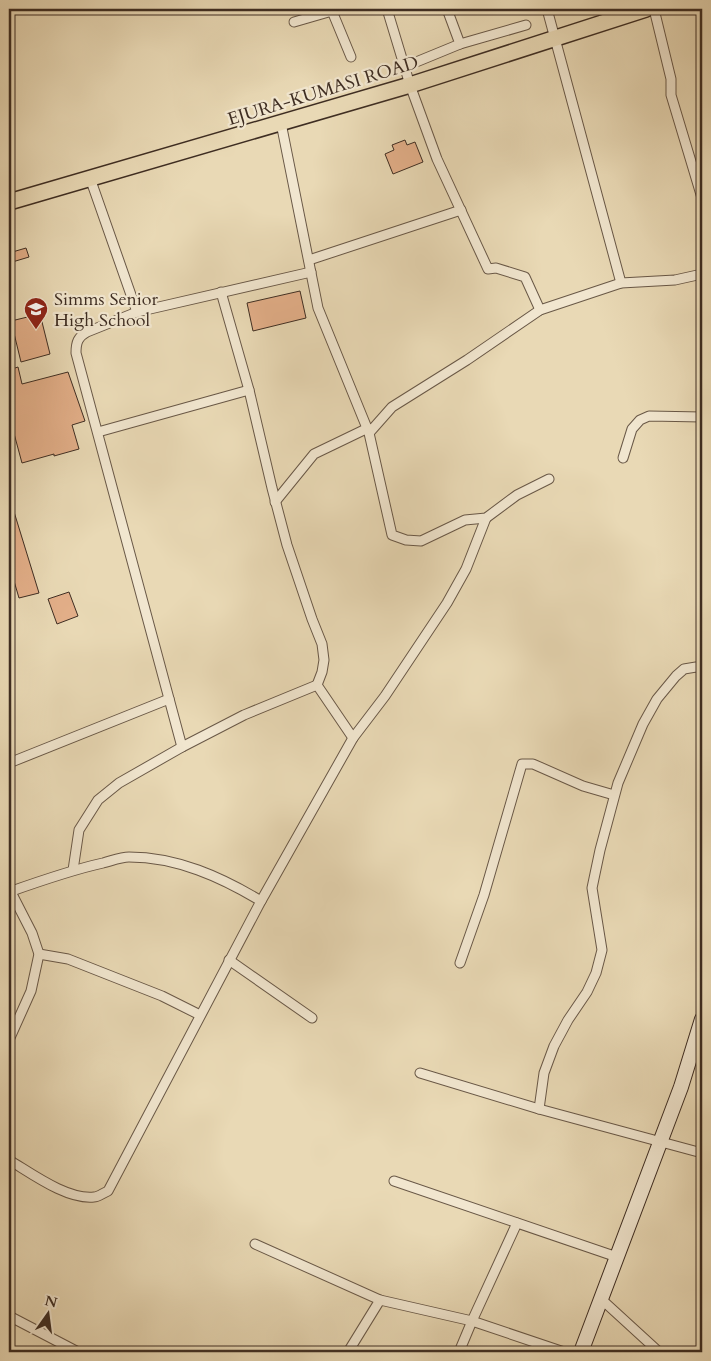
<svg xmlns="http://www.w3.org/2000/svg" width="711" height="1361" font-family="Cardo,serif">
	<rect width="100%" height="100%" fill="#e9d9b5"/>
	<filter id="stains"><feTurbulence type="fractalNoise" baseFrequency=".004" numOctaves="4"/><feColorMatrix values="0 0 0 0 .2 0 0 0 0 .09 0 0 0 0 .02 0 0 0 .5 -.17"/></filter>
	<radialGradient id="worn" r=".72"><stop offset=".6" stop-color="#630" stop-opacity="0"/><stop offset="1" stop-color="#630" stop-opacity=".3"/></radialGradient>
	<!-- building -->
	<g fill="#e3af89" stroke="#3e2d22">
		<path d="M405,140L407,145L415,142L423,162L393,174L385,154L394,150L392,145Z"/>
		<path d="M26,248L29,257L9,263V253Z"/>
		<path d="M300,291L306,318L253,331L247,303Z"/>
		<path d="M40,314L50,354L21,362L11,321Z"/>
		<path d="M18,367L22,384L68,372L85,421L72,425L79,449L54,456V454L22,463L9,415V370Z"/>
		<path d="M9,502H11L39,593L19,598L9,564Z"/>
		<path d="M69,592L78,616L57,624L48,599Z"/>
	</g>
	<g fill="none" stroke-linecap="round" stroke-linejoin="round">
		<!-- street casing -->
		<g stroke="#695847" stroke-width="11">
			<g id="street">
				<path d="M338,9L332,11L351,57"/>
				<path d="M387,9L410,85L437,159L488,269L496,268L525,277L540,310"/>
				<path d="M547,9L621,283"/>
				<path d="M654,9L671,79V95L702,198"/>
				<path d="M294,22L332,11L331,9"/>
				<path d="M460,44L526,25"/>
				<path d="M404,67L460,44L447,9"/>
				<path d="M281,123L318,308L369,433L392,535L406,540L421,541L465,520L486,518L517,495L549,479"/>
				<path d="M90,178L137,312"/>
				<path d="M309,260L461,210"/>
				<path d="M221,292L249,390L272,488L287,545L312,619L322,644L324,660L322,672L317,685"/>
				<path d="M98,432L249,390"/>
				<path d="M369,433L392,407L467,360L540,310L621,283L675,280L702,274"/>
				<path d="M623,458L632,429L640,420L649,416L702,417"/>
				<path d="M275,502L314,454L368,428"/>
				<path d="M182,747L76,353C76,342 78,337 87,332L137,312L311,272"/>
				<path d="M9,763L169,699"/>
				<path d="M73,870L79,830L98,800L119,783L182,747L244,715L317,685L353,738"/>
				<path d="M9,892C40,881 71,870 103,863C111,861 121,857 129,857C177,857 221,877 261,901"/>
				<path d="M39,954L68,959L162,996L200,1015"/>
				<path d="M229,960L312,1018"/>
				<path d="M460,963L484,895L522,764H533L583,786L614,795"/>
				<path d="M9,1040L31,991L39,954L32,933L11,892"/>
				<path d="M420,1073L539,1109L702,1153"/>
				<path d="M539,1109L544,1073L554,1046L568,1020L587,992L596,973L602,950L592,888L600,850L618,783L643,724L657,699L676,676L684,669L696,667L702,669"/>
				<path d="M9,1160C31,1173 67,1200 94,1197C98,1197 103,1193 108,1191L261,901L353,738L385,696L447,603L466,569L486,518"/>
				<path d="M394,1181L617,1257"/>
				<path d="M255,1244L380,1300L472,1321L564,1352"/>
				<path d="M600,1298L659,1352"/>
				<path d="M9,1316L78,1352"/>
				<path d="M348,1352L380,1300"/>
				<path d="M459,1352L472,1321L517,1223"/>
			</g>
		</g>
		<!-- secondary casing -->
		<g stroke="#3e2d22" stroke-width="16">
			<path id="secondary" d="M581,1352L681,1087L702,1019"/>
		</g>
		<!-- primary casing -->
		<g stroke="#3e2d22" stroke-width="18">
			<path id="primary" d="M9,202L410,85L646,9"/>
		</g>
		<!-- street -->
		<use href="#street" stroke="#f1e6cf" stroke-width="9"/>
		<!-- secondary -->
		<use href="#secondary" stroke="#f1e6cf" stroke-width="14"/>
		<!-- primary -->
		<use href="#primary" stroke="#e9d9b5" stroke-width="15"/>
	</g>
	<!-- icons -->
	<defs>
		<g id="school-pin" transform="scale(1.25)"><path d="M0 17L-7.5 6A9.5 9.5 0 1 1 7.5 6Z" fill="#8f2418" stroke="#f1e6cf"/><path d="M0-5L7-2L0 1L-7-2ZM-4 1L0 2.5L4 1V4Q0 6-4 4Z" fill="#fff"/></g>
	</defs>
	<g fill-rule="evenodd">
		<use href="#school-pin" x="36" y="309"/>
	</g>
	<g text-anchor="middle" dominant-baseline="central" stroke-width="4.5" stroke-linejoin="round" paint-order="stroke">
		<!-- street labels -->
		<g font-size="18" fill="#3e2d22" stroke="#f1e6cf">
			<text transform="translate(323 91) rotate(-17)">EJURA-KUMASI ROAD</text>
		</g>
		<!-- poi labels -->
		<g font-size="18" fill="#3e2d22" stroke="#f1e6cf" text-anchor="start">
			<text x="54" y="299">Simms Senior<tspan x="54" dy="21">High School</tspan></text>
		</g>
	</g>
	<!-- margin -->
	<rect width="711" height="1361" fill="none" stroke="#e9d9b5" stroke-width="30"/>
	<rect x="10" y="10" width="691" height="1341" fill="none" stroke="#3e2d22" stroke-width="2.5"/>
	<rect x="15" y="15" width="681" height="1331" fill="none" stroke="#3e2d22"/>
	<!-- north arrow -->
	<g transform="translate(48 1314) rotate(14)" stroke="#f1e6cf" stroke-width="4" paint-order="stroke">
	<path d="M0-4L9 19L0 12L-9 19Z" fill="#3e2d22"/>
	<text y="-8" font-size="14" font-weight="bold" text-anchor="middle" fill="#3e2d22">N</text>
	</g>
	<rect width="100%" height="100%" filter="url(#stains)"/>
	<rect width="100%" height="100%" fill="url(#worn)"/>
</svg>
